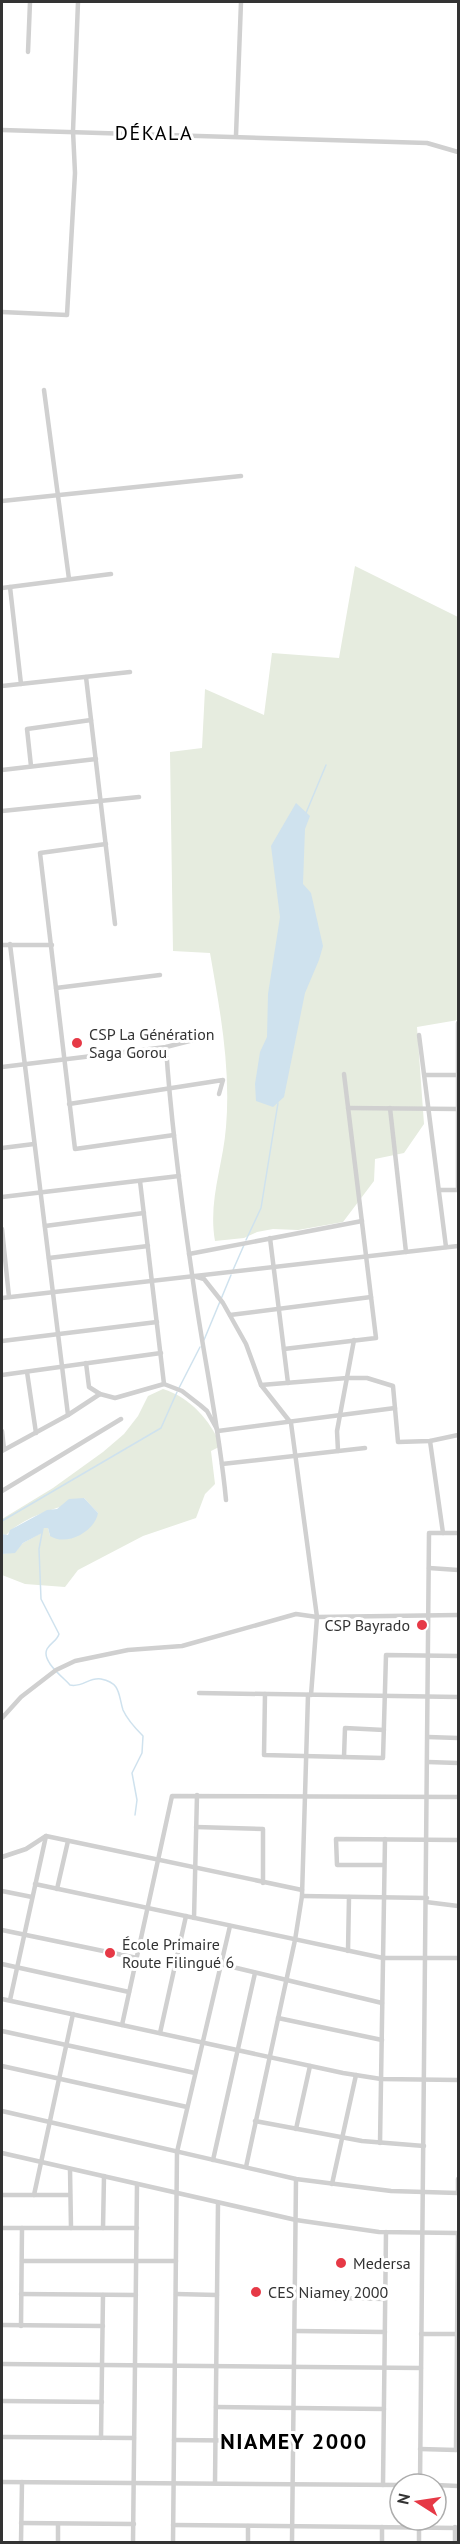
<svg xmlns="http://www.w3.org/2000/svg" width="460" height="2544" font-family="'PT Sans',sans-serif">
	<rect width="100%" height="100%" fill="#fff"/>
	<!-- green -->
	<g fill="#e6ecdf">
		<path d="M355,566L458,617V1020L417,1027L424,1124L404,1153L375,1159L374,1181L343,1222L298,1230L273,1229L257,1232L244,1238L215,1241C208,1201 223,1166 226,1127C231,1068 220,1010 210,953L173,951L170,752L202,748L205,689L264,715L272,653L339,658Z"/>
		<path d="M163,1389C191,1398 210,1420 221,1446L211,1451L215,1484L205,1494L196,1518L143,1536L78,1570L65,1587L25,1584L2,1575V1554L15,1552L23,1543L41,1533L43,1528H48L50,1536L98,1513L84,1498C58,1509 25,1515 6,1535L2,1534V1519L53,1488L103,1452L124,1434L138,1416L148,1396Z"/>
	</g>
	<!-- water -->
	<g fill="#cfe2ee">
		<path d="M296,803L310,816L305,829L303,884L311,893L323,946L319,960L305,993L284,1097L273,1107L256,1101L255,1084L260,1052L267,1037L268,994L280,917L271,846Z"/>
		<path d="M84,1498L98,1513C95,1531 67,1547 50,1536L48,1528H43L42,1533L23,1543L15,1553L2,1554V1534L8,1535L10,1530L47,1510L57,1509L69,1499Z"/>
	</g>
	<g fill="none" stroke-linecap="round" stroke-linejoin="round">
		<!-- stream -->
		<g stroke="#cfe2ee" stroke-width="1.5">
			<path d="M306,813L326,765"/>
			<path d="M246,1240L261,1208L278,1103"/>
			<path d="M233,1270L244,1245"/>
			<path d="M204,1340L231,1275"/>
			<path d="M179,1388L200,1347"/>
			<path d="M2,1521L161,1428L177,1392"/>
			<path d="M43,1528L39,1549L41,1599L59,1634C57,1641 51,1642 47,1649C41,1661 63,1677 70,1685C82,1688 89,1677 101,1679C121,1683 118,1694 123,1710C127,1719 136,1729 143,1736L142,1753L132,1773L137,1800L135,1815"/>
		</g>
		<!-- minor -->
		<g stroke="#d0d0d0" stroke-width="4.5">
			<path d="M28,52L30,2"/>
			<path d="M2,130L427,143L458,152"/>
			<path d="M236,135L241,2"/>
			<path d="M2,312L67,315L75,173L73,131L78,2"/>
			<path d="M44,390L69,579"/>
			<path d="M2,501L241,476"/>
			<path d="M10,587L21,684"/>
			<path d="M2,588L111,574"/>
			<path d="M86,677L115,924"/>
			<path d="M2,686L130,672"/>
			<path d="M31,766L27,729L91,720"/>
			<path d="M2,770L96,759"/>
			<path d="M2,811L139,797"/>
			<path d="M106,844L40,853L75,1149L174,1135"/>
			<path d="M10,944L68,1415"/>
			<path d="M2,945H52"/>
			<path d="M56,988L160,975"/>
			<path d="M458,1023V1190"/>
			<path d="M419,1035L446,1247"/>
			<path d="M166,1047C171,1123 181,1199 192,1274C202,1350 219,1424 226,1500"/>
			<path d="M2,1067L166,1047L213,1035"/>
			<path d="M425,1075H458"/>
			<path d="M69,1104L223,1080L219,1094"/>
			<path d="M348,1108L458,1109"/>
			<path d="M390,1108L406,1252"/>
			<path d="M2,1148L34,1144"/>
			<path d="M140,1181L164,1384"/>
			<path d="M439,1190H458"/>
			<path d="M2,1197L179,1176"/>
			<path d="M45,1226L144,1213"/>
			<path d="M2,1229L9,1297"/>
			<path d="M270,1238L288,1383"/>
			<path d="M189,1254L362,1221"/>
			<path d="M49,1258L148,1246"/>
			<path d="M197,1277L204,1279L223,1303L246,1344L261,1385L291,1423L317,1617L311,1695"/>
			<path d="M2,1298L458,1246"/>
			<path d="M230,1315L371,1297"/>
			<path d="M2,1341L157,1322"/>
			<path d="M284,1349L376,1338L344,1074"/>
			<path d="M86,1363L89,1387L100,1394"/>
			<path d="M27,1372L36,1433"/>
			<path d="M2,1375L161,1353"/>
			<path d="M261,1385L347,1378H367L393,1386L398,1442L430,1441L458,1435"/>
			<path d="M2,1431L4,1449"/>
			<path d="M430,1441L443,1533"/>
			<path d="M2,1451L68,1415L100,1394L115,1398L164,1384L182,1391L200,1405L207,1411L218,1431L395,1408"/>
			<path d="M338,1451L337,1431L354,1340"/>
			<path d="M222,1464L365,1448"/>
			<path d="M2,1491L121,1419"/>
			<path d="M429,1568L458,1570"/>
			<path d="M199,1693L458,1697"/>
			<path d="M265,1694L264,1755L383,1758L386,1655L458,1656"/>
			<path d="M2,1718L21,1697L56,1670L75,1661L128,1650L182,1646L296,1614L317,1617L458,1615"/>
			<path d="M428,1737L458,1738"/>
			<path d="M344,1757L345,1728L384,1730"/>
			<path d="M428,1762L458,1763"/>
			<path d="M196,1827L263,1829V1883"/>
			<path d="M2,1857L26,1849L46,1836L302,1890"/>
			<path d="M384,1865H337L336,1839L458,1840"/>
			<path d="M35,1884L383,1958H458"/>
			<path d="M57,1889L68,1841"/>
			<path d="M2,1891L32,1897"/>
			<path d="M302,1896L427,1898"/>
			<path d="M426,1902L458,1906"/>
			<path d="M194,1918L197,1795"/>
			<path d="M2,1930L137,1958"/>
			<path d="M348,1951L349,1897"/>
			<path d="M2,1964L129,1992"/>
			<path d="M220,1964L382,2003"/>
			<path d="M2,1999L343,2073L381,2079L458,2080"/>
			<path d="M10,2000L46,1836"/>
			<path d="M278,2018L382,2040"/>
			<path d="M122,2025L172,1796L458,1797"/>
			<path d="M2,2031L195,2073"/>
			<path d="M160,2033L186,1916"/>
			<path d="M2,2066L187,2107"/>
			<path d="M2,2111L296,2179L391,2191L458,2193"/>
			<path d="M255,2121L362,2141L424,2146"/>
			<path d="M296,2129L310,2066"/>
			<path d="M380,2143L385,1839"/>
			<path d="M2,2153L296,2220L379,2232L458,2233"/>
			<path d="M213,2160L255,1973"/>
			<path d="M246,2167L295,1940L302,1896L308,1695"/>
			<path d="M70,2169L71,2228"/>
			<path d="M332,2184L356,2075"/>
			<path d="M458,2193V2179"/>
			<path d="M2,2195H70"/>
			<path d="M34,2195L73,2014"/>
			<path d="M2,2228H137"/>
			<path d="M103,2228L104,2176"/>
			<path d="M22,2261H176"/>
			<path d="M21,2294L136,2295"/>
			<path d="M176,2294L217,2295"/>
			<path d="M295,2297L385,2299"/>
			<path d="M2,2325L103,2326"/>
			<path d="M21,2326L22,2228"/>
			<path d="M295,2331L385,2332"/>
			<path d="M421,2334H458"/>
			<path d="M2,2364L421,2368"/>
			<path d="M2,2401L102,2402"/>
			<path d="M216,2407L384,2409"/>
			<path d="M2,2437L134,2438"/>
			<path d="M101,2438L103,2295"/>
			<path d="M174,2440L294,2441"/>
			<path d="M420,2449L456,2450"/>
			<path d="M456,2450L458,2233"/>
			<path d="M2,2482L400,2485"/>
			<path d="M215,2483L218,2203"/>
			<path d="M420,2484L429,1533H458"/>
			<path d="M383,2485L386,2232"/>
			<path d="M436,2485L458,2486"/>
			<path d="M21,2523L134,2524"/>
			<path d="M173,2525L458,2528"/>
			<path d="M21,2542L22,2482"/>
			<path d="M58,2542V2524"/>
			<path d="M133,2542L137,2184"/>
			<path d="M173,2542L177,2152L230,1926"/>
			<path d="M248,2542V2526"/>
			<path d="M292,2542L296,2179"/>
			<path d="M382,2542V2527"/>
			<path d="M419,2542V2520"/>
			<path d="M455,2542V2527"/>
		</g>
	</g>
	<!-- markers -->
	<g fill="#e63946" stroke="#fff" stroke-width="2">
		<circle cx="77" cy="1043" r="6"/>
		<circle cx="422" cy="1625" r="6"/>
		<circle cx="110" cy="1953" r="6"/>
		<circle cx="341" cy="2263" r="6"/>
		<circle cx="256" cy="2292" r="6"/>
	</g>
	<g text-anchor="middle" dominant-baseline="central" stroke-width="6" stroke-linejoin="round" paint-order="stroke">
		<!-- poi labels -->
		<g font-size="16" fill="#333" stroke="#fff" text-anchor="start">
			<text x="89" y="1034">CSP La Génération<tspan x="89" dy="18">Saga Gorou</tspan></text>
			<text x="410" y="1625" text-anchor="end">CSP Bayrado</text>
			<text x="122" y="1944">École Primaire<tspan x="122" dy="18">Route Filingué 6</tspan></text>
			<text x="353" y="2263">Medersa</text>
			<text x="268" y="2292">CES Niamey 2000</text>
		</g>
		<!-- quarter labels -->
		<g font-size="20" letter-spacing="1.5" fill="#000" stroke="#fff">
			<text x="154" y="133">DÉKALA</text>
		</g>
		<!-- district labels -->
		<g font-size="22" font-weight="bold" letter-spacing="1.5" fill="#000" stroke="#fff">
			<text x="294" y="2441">NIAMEY 2000</text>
		</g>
	</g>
	<!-- border -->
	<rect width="460" height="2544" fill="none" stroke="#333333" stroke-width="6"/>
	<!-- north arrow -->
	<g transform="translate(418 2502) rotate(282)"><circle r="28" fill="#ffffff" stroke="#adadad" stroke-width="1.5"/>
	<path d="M0-4.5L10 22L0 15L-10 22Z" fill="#e63946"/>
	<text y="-9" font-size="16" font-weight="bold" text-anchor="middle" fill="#333333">N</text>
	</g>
</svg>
